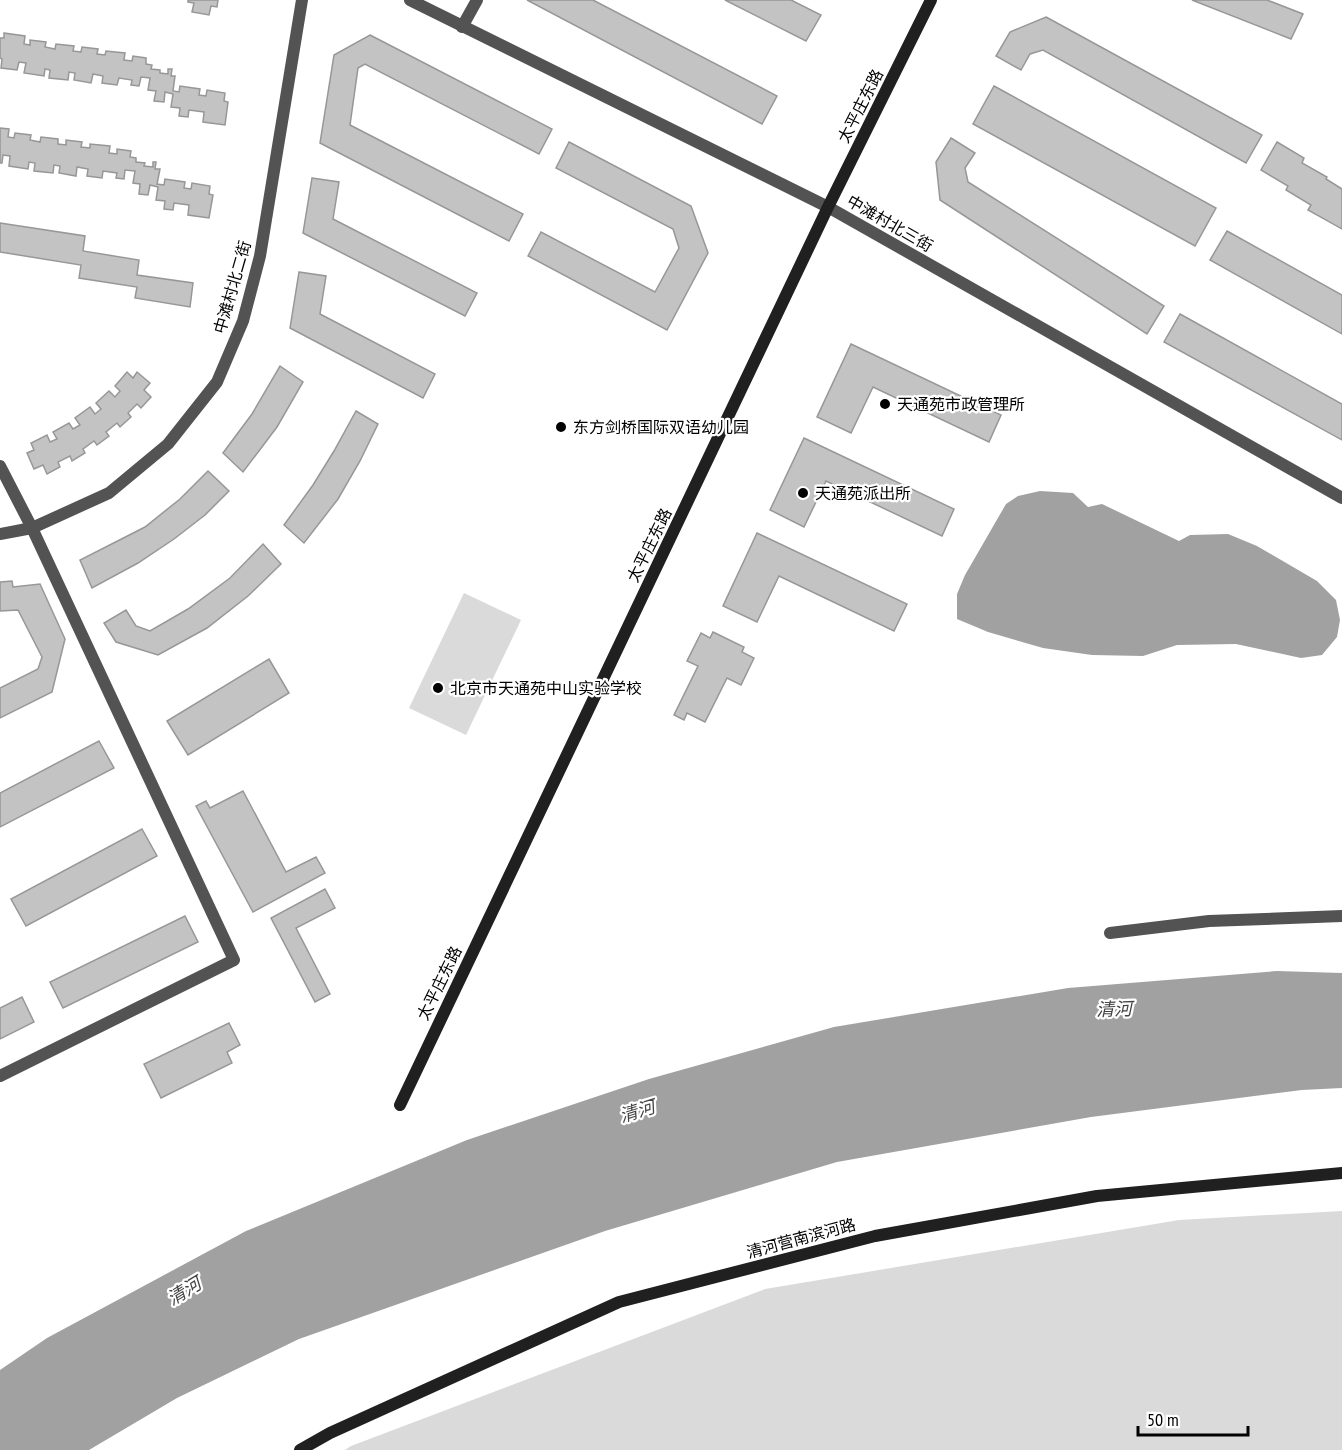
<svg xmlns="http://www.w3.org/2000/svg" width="1342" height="1450" font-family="'PT Sans Narrow','Noto Sans SC',sans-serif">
	<rect width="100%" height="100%" fill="#fff"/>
	<!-- green -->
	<g fill="#dadada">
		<path d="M464,593L521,620L466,735L409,708Z"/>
		<path d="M1342,1211V1450H345L351,1446L765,1289L1179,1220Z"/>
	</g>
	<!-- water -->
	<g fill="#a1a1a1">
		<path d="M1040,491L1073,493L1088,507L1102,504L1179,541L1190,535L1228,534L1257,546L1317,581L1336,600L1340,620L1337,637L1322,655L1301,658L1236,644L1177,645L1143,656L1092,655L1043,648L988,632L957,619V594L965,575L1006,504L1018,496Z"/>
		<path d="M1277,971L1342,973V1088L1302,1090L1091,1117L837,1162L605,1231L299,1339L177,1398L89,1450H0V1370L47,1338L246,1231L467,1140L649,1079L834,1027L1068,988Z"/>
	</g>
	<!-- building -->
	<g fill="#c3c3c3" stroke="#979797" stroke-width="1.5">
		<path d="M188,0H218L217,7L211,6L209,15L192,12L194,3L188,2Z"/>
		<path d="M527,0H593L777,96L762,124Z"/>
		<path d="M725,0H791L821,15L806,41Z"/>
		<path d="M1192,0H1267L1303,14L1291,39Z"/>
		<path d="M1046,17L1262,135L1246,163L1043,50L1030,54L1021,70L996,56L1010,32Z"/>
		<path d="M4,33L25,36L24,44L30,45V40L46,42L45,47L55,49L56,44L74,46L73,51L81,52L82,47L98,49L97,54L105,55L106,51L125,53L124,60L132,61L133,56L146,58V64L152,65L151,69L160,70V73L168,74V69H172L171,76H175L173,91L179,92L180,86L200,89L199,95L206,96L207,90L225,93L224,101L228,102L225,125L203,122L204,112L189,110L188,117L179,116L180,108L171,107L173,94L165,92L164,102L154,101L156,91L148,90L150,78L141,77L139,86L131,85L132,80L119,78L117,85L102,83L103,76L93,74L91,83L74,80L75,73L69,72L68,80L49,78L50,70L45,69L44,76L24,73L26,63L19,62L17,70L1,68L2,59L0,58V38H4Z"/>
		<path d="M370,35L552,129L539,154L365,64L358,68L350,125L523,214L509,241L320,143L334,55Z"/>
		<path d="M994,86L1216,208L1195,246L973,124Z"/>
		<path d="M0,128L9,129L8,137L14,138L15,133L31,135L30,140L40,142L41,137L58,139V144L66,145V140L82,142L81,147L90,148V144L110,146L109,153L117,154V149L131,151L130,157L136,158V162L145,163L144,166L153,167V162H156L155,169H160L157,184L164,185L165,179L185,182L184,188L191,189L192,183L210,186L209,194L213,195L209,218L188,215L189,205L174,203L173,210L164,209L165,201L156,200L158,187L150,185L148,195L139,194L140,184L133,183L135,171L125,170L124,179L116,178L117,173L103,171L102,178L87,176L88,169L77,167L76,176L59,173L60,166L54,165L53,173L34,171L35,163L29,162L28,169L9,166L10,156L3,155L2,163H0Z"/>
		<path d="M951,138L975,153L965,168L968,182L1164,306L1147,334L940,200L936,162Z"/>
		<path d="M569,142L691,206L708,253L667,330L528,256L541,232L655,292L679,248L673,229L556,168Z"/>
		<path d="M1277,142L1304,158L1302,163L1327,177L1326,179L1342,189V229L1308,210L1311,205L1286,190L1288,186L1261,170Z"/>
		<path d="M312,178L339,182L333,219L477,293L465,316L303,233Z"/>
		<path d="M0,223L85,236L83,251L139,260L137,275L193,283L190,307L135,298L137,287L79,278L81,265L0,252Z"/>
		<path d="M1227,231L1342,295V334L1210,260Z"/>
		<path d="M299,272L326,276L320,314L435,374L423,398L290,328Z"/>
		<path d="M1180,314L1342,404V440L1164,342Z"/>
		<path d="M851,344L1001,415L989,442L873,387L851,433L817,417Z"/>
		<path d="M280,366L303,382L277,427L243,472L223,453L252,414Z"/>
		<path d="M127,372L133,378L137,372L150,383L144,390L151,397L141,408L137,404L128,413L131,417L120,427L117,423L106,432L109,436L97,445L94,441L83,449L85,453L72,461L70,456L58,462L60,467L47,474L43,465L34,469L27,453L34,450L31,443L47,435L50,442L57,439L53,432L69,423L73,429L80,425L75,418L90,407L95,414L101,409L96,403L109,391L115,397L120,391L115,386Z"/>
		<path d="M356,411L378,424L360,461L338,499L304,543L284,525L313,485L334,451Z"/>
		<path d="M804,438L954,509L942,536L826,481L804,527L770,510Z"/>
		<path d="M208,471L229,491L205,515L174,539L138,563L92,588L80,560L145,527L180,499Z"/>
		<path d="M757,533L907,604L894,631L779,576L757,622L723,606Z"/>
		<path d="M263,544L281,564L248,596L207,628L158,655L116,642L104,623L126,610L136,626L150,631L188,609L230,578Z"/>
		<path d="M12,581L13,587L40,584L65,639L52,692L0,718V688L38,669L42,657L18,610L0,611V582Z"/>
		<path d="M713,632L744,647L742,652L754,658L741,685L727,678L705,722L687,713L684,720L674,715L698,666L687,661L701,633L710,638Z"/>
		<path d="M269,659L289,693L188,755L167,721Z"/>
		<path d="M99,741L114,768L0,827V793Z"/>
		<path d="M243,791L286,872L316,857L325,873L253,912L196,806L206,801L210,808Z"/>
		<path d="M142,829L157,856L26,926L11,899Z"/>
		<path d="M325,889L335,908L296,928L330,994L315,1002L271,918Z"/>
		<path d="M185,916L198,942L63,1008L50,982Z"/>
		<path d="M22,997L34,1022L0,1039V1008Z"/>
		<path d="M229,1023L240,1045L227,1052L232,1063L161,1098L144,1064Z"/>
	</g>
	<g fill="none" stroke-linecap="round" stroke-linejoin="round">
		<!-- street -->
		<g stroke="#535353" stroke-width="12">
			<path d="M410,0L828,207L1342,498"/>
			<path d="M462,27L477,0"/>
			<path d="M0,466L32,528L234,960L0,1076"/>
			<path d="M0,534L32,528L109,493L168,444L217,382L243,321L260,256L302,0"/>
			<path d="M1110,933L1209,921L1342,916"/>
		</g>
		<!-- secondary -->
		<g stroke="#202020" stroke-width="12">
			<path d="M400,1105L828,207L931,0"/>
			<path d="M300,1450L330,1433L619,1302L875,1236L1097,1196L1342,1173"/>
		</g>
	</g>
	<!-- markers -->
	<g fill="#000" stroke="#fff" stroke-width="2">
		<circle cx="885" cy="404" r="6"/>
		<circle cx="561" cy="427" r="6"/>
		<circle cx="803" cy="493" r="6"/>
		<circle cx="438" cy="688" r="6"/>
	</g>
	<g text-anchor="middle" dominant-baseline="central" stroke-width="4.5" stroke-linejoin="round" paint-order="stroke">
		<!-- street labels -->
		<g font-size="16" fill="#000" stroke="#fff">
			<text transform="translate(860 106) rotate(-63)">太平庄东路</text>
			<text transform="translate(890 223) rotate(30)">中滩村北三街</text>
			<text transform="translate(232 287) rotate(-74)">中滩村北二街</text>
			<text transform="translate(649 545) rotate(-64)">太平庄东路</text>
			<text transform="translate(439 983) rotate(-64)">太平庄东路</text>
			<text transform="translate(801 1238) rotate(-15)">清河营南滨河路</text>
		</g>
		<!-- poi labels -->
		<g font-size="16" fill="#000" stroke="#fff" text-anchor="start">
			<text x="897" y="404">天通苑市政管理所</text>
			<text x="573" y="427">东方剑桥国际双语幼儿园</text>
			<text x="815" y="493">天通苑派出所</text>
			<text x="450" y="688">北京市天通苑中山实验学校</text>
		</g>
		<!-- water labels -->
		<g font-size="18" font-style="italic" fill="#424242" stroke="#fff">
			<text transform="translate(1114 1009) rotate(-2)">清河</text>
			<text transform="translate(637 1111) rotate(-17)">清河</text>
			<text transform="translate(184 1291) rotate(-31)">清河</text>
		</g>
	</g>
	<!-- scale -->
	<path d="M1138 1426v9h110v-9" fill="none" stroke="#000000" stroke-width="3"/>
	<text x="1147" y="1426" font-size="18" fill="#000000" stroke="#ffffff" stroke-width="4.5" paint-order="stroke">50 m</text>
</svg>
